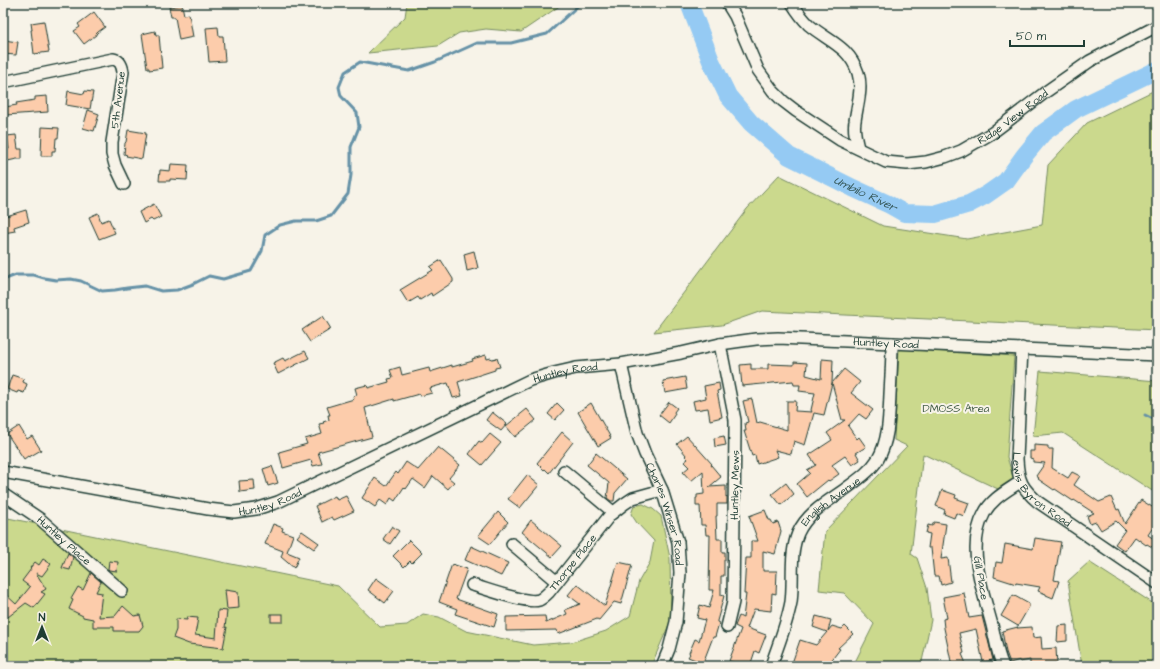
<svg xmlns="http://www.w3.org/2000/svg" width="1160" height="669" font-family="'Architects Daughter',sans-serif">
	<rect width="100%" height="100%" fill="#f7f3e8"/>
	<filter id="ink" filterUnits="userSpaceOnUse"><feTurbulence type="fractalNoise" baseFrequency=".025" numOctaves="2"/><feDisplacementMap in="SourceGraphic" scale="8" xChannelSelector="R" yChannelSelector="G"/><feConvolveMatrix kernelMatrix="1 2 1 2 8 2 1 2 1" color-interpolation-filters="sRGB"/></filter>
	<g filter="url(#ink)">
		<!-- green -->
		<g fill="#cbd98d" stroke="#758b60">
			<path d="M407,3H564L521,32L486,29L459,33L438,46L368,53L405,17Z"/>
			<path d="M1157,89V330L762,311L722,325L654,332L747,209L779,175L883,226L967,239L1042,225L1048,165L1087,123Z"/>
			<path d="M899,349L1014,356L1007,457L1014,480L998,489L923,454L911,554L917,558L927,588L931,620L921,666H853L874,624L844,593L819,590L825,531L907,446L894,440Z"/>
			<path d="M1040,371L1157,381V494L1063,433L1033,436Z"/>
			<path d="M643,504L653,509L661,516L670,558L671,620L651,666H3V517L338,586L380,627L407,625L423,614L439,617L466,631L533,645L572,642L606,631L630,616L639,581L650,562L654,541L637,523L631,514L634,506Z"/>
			<path d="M1089,562L1157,606V666H1082L1068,581Z"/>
		</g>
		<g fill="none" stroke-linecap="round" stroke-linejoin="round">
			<!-- stream -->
			<g stroke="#6692a7" stroke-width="3">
				<path d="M3,280L16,275H34L44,278L56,280L71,279L81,281L102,291L115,290L127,288L145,286L161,291L177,290L193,284L209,276L223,279L251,271L262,251L265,235L280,225L296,221H316L331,216L348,194L351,175V147L359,127L357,113L341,96L339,87L345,72L360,62L409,71L435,62L477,43H511L547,34L581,3"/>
				<path d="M1145,415L1157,421"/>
			</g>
			<!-- river -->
			<path stroke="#95caf3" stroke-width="18" id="s1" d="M689,3L711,61L728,96L751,123L789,156L853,188L888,204L904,213L935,214L969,204L986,195L1006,181L1024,156L1043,133L1076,109L1157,70"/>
		</g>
		<!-- building -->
		<g fill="#fcccab" stroke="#1f3d34">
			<path d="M182,5L184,15L189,14L193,37L179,40L175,17H171L169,7Z"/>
			<path d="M94,12L105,27L98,32L96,34V35L84,44L74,31L80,27L78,24Z"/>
			<path d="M44,21L49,52L34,54L31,30H32L31,23Z"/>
			<path d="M218,27L219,36H223L225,61L209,62L206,28Z"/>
			<path d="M155,31L156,35H159L162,68L149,70V68H147L142,34Z"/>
			<path d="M3,40L18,42L16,55L3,54Z"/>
			<path d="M68,91L84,94L85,91L93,92L90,109L66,105Z"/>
			<path d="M47,96L48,112L6,115L5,107L17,105L16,103L35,100V97Z"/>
			<path d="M88,110L99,114L94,131L83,128Z"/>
			<path d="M42,127L59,128L58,138H56L55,151H52V156H41Z"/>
			<path d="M128,130L146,133L142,159L126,156L127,155L124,154L125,143L126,142Z"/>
			<path d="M16,135L18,149H22V159H17L3,162V150L9,149L7,136Z"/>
			<path d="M171,164L188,165L187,180L170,179V181H159L160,170L170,171Z"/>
			<path d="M154,204L161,217L153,221L151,219L144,223L139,212Z"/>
			<path d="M26,210L29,222L14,227L15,231L4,233L3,228V217Z"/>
			<path d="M98,213L101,222L109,219L115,233L99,239L89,217Z"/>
			<path d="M474,251L478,268L467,271L464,254Z"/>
			<path d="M441,260L453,279V282L432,296L431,293L420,300L418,297L408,303L400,290L433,270L430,267Z"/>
			<path d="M323,316L331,329L310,342L302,330Z"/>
			<path d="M305,351L309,358L278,374L273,363L283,358L285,361Z"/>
			<path d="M486,355L487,359L491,358L492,359L497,358L500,367L495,368V370L458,382L462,396L453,398L448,383L430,388L432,393L420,396L419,394L394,401V399L365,408L372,437L318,452L322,464L313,466L311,460L283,468L279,452L307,444L305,439L322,434L319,424L324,423L323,422L329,420L328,415H330L327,407L354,399L353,396L357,395L355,388L367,385L368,388L389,382L388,379L393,378L390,370L400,367L402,375L429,368L430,372L452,365V367L473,361L472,359Z"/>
			<path d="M822,359L833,360L832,383L844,369L860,382L851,393L873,410L866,419L859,414L848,426L857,439L859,437L866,447L856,453L860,460L852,465L845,456L832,465L839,474L829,481L828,480L807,497L797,484L810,473L807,470L816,465L809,455L832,440L827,433L845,420H842L832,383L824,415L814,413L805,445L794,441L791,454L775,450L778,457L757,464L755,455L752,456L744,431H746L745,423L748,422L743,401L752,399L757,423L760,422L787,430V401H796L795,411L812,412L811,410L815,393L799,391L800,385H794L793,381L742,386L740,365L751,364V369H768V364L794,365V362L807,363L806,375L821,379Z"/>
			<path d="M12,375L24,379L23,382L27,384L24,393L18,391L17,393L7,389Z"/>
			<path d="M685,377L687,389L665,393L663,381Z"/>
			<path d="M719,383L720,390L717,391L722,417L710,420L708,408L695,410L693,401L706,398L704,386Z"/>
			<path d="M669,402L677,408L674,412L675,414L669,423L659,415Z"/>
			<path d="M557,403L564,410L555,420L548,414Z"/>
			<path d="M591,403L611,438L598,446L578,412Z"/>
			<path d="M527,409L536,420L515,437L506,426Z"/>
			<path d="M492,412L507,424L501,431L486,420Z"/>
			<path d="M19,426L27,439L32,436L41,450L29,457L28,456L24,459L7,434Z"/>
			<path d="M562,432L573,442L549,473L545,469L544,470L537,463Z"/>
			<path d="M490,434L501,443L482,465L469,454L479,441L482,443Z"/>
			<path d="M687,436L712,464L711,465L721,477L709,487L726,486V497L727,496V504H717V516H716L717,539H722V552H725V560H724V576H721V595L724,596L717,621V622L719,623L715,637H713L703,663L688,657L690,654L689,653L695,639L699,641L705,620L697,618L700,605L709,608L714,590H709L710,535H706L705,525H701L700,506H696V498H697V495L704,494L703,471L691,481L683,472L689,467L684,462L688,459L685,456L686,455L677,444Z"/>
			<path d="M724,436L726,445L715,447L714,438Z"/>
			<path d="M1034,445L1048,446V449H1053L1052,468L1068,478L1072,472L1080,476L1074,485L1099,502L1111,497L1117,510L1119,509L1125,524L1141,500L1157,510V521L1148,535L1157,541V550L1147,544L1146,545L1135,537L1125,551L1115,544L1125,530L1116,521L1101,530L1096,522L1090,524L1087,516L1094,513L1074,500L1073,501L1055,489L1054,490L1038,479L1039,478L1036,476L1045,463L1033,462V459L1030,458V451H1034Z"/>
			<path d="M438,447L460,465L449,478L454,482L448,489L433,476L425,488L413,479L406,489L404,487L395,501L391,498L387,505L380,500L375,507L362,498L375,478L386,486L396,472L398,474L406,462L418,470Z"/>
			<path d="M596,453L627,479L615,493L614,501H611L607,498L609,483L587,465Z"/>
			<path d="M272,466L278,483L268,486L263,469Z"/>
			<path d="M527,475L539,485L520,508L508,499Z"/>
			<path d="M254,480L255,490L240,492L239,481Z"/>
			<path d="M786,483L794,494L781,505L772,494Z"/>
			<path d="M942,490L956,495L955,498L969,503L964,516L956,513L954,518L944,514L945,510L936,506Z"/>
			<path d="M335,496L337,500L346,496L354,511L334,520L332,517L322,522L315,506Z"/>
			<path d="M765,510L769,520H771L773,524L778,522L781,531L775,554L763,551V571H777L776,594L772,593L771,611L754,609L747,628L766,635L759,653L755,651L750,666H737L738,664L729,661L741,629L735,626L739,616L743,618L746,594H744L746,558H751V541H758L749,516Z"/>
			<path d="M498,512L508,522L490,544L478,536Z"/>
			<path d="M531,520L562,546L552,557L522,532Z"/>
			<path d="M934,522L946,524L941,559L948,558L951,582L941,585L939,576H934L931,548H928L930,534L926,533L928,525L932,526Z"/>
			<path d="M273,524L283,528L282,531L293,535L287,552L299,557L294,568L281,557L283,551L265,544Z"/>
			<path d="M392,526L399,531L390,544L383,539Z"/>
			<path d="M302,531L319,543L314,549L297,537Z"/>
			<path d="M1035,538L1061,542L1054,580L1059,581L1053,598L1046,595V594L1038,591L1040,587L1016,583V584L994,577L996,562L1002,563L1005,544L1033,549Z"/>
			<path d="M409,540L422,553L412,563L410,561L404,567L393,556Z"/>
			<path d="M471,546L508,563L501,576L465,560Z"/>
			<path d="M68,553L73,557L70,570L62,568Z"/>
			<path d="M43,559L51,564L42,576L36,573L46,589L41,592L45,594L34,608L26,603L8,617L3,611V592L16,604L30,587L22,581L31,569L30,568L35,562L39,565Z"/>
			<path d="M109,561L118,562L117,571L109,570L108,569Z"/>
			<path d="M618,562L632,565L621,604L614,602L599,620L597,619L558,634L557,630L506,631V617L545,616L546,623L567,614L565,610L580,604L568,595L577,584L605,606Z"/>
			<path d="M452,564L467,569L456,599L498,614L494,627L455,614L457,609L439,602Z"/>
			<path d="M91,573L101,582L96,592L102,593L99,617L115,616L123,606L134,616L140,615L143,626L139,631H114V627H93V619L83,617V616L69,609L73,600L71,599L78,587L83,590Z"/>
			<path d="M376,578L394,591L385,603L368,590Z"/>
			<path d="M225,590L238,592L239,608L227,609Z"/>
			<path d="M964,593L969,618L982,616L993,660L983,662L976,629L959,633L964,653L962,654L967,666H952L944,628L943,619L947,618L943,597Z"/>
			<path d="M1013,595L1029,604V607L1018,626L1001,616Z"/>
			<path d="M218,610L227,611L225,628L227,627L223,648L189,644L173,638L176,630V619L187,620V617L198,618L195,635L216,638Z"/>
			<rect x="271" y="614" width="12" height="8"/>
			<path d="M816,616L831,620L828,631L832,626L842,629L845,626L853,634L838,648L840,649L827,666H791L800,640L816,645L827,632L813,627Z"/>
			<path d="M1067,625V641L1057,642L1058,626Z"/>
			<path d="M1018,627L1017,628L1032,627L1033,638L1041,637L1042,649L1056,648L1057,666H1030V660L1020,662V660L1010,663L1006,652L1002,631Z"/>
		</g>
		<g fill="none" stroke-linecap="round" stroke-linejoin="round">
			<!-- minor casing -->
			<g stroke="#1f3d34" stroke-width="14">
				<g id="minor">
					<path id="s2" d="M727,3L735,16L758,70L773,91L783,101L796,111L840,140L886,162L907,164L926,162L945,157L961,151L992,133L1047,91L1090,61L1157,26"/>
					<path d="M792,3C797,11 802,18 809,25C828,41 849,46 858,73C863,89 857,105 855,121C853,131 856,139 858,148"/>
					<path d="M3,82L113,59C120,60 122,65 123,72L112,142V154L115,165L124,184"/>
					<path d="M720,344L735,420V430L733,602L727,627"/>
					<path id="s3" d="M1022,348L1017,459C1018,481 1022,488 1038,502L1157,583"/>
					<path id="s4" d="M621,364L637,433L645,454L662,490L678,542L680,573L676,622L669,649L662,666"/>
					<path d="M564,471L613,512"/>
					<path id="s5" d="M3,472L208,509L234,512L256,509L278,502L530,380L554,373L576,368L621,364L681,353L720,344L756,339L778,338L892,343L1157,355"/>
					<path id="s6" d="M3,494L40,519L122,591"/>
					<path d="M512,544L557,582"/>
					<path id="s7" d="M472,585C487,589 526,604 539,600C543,598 546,595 549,592L610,515L624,504L633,498L662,490"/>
					<path id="s8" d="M771,666C778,645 787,624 791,602C794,579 789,555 798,533C807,513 827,502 844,490C856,481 870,472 878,459C889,440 889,416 890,394C891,377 892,360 892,343"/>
					<path d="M1003,666C997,653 995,638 992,625C983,591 966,547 984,514C991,499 1007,491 1020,482"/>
				</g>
			</g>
			<!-- minor -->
			<use href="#minor" stroke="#f7f3e8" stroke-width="11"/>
		</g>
	</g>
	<g text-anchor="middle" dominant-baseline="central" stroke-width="4" stroke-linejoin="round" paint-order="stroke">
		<!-- street labels -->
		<g font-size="11" fill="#1f3d34" stroke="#f7f3e8">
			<text transform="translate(118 100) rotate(-83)">5th Avenue</text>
			<text stroke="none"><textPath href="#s2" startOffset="373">Ridge View Road</textPath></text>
			<text stroke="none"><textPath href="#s5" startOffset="920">Huntley Road</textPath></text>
			<text stroke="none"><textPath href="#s5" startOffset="596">Huntley Road</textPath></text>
			<text transform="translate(735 485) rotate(-89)">Huntley Mews</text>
			<text stroke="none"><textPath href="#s3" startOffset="152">Lewis Byron Road</textPath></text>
			<text stroke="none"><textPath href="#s5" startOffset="272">Huntley Road</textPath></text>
			<text stroke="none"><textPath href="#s8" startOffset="183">English Avenue</textPath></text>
			<text stroke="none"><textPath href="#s4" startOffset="157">Charles Winser Road</textPath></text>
			<text stroke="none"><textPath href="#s6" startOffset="77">Huntley Place</textPath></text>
			<text stroke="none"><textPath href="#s7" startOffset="120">Thorpe Place</textPath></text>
			<text transform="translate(981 578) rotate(80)">Gill Place</text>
		</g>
		<!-- park labels -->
		<g font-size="11" fill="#415c46" stroke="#f7f3e8">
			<text x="956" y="408">DMOSS Area</text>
		</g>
		<!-- water labels -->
		<g font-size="12" font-style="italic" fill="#37595a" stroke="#f7f3e8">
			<text stroke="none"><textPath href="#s1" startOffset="272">Umbilo River</textPath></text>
		</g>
	</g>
	<!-- margin -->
	<rect width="1160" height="669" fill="none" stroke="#f7f3e8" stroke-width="16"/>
	<rect x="8" y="8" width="1144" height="653" fill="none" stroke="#1f3d34" stroke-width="1.5" filter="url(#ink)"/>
	<!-- north arrow -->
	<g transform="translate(42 627)" stroke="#f7f3e8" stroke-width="3" paint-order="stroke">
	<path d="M0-3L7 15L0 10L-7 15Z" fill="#1f3d34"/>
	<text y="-6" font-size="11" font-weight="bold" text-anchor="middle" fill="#1f3d34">N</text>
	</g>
	<!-- scale -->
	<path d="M1010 40v6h74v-6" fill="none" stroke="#1f3d34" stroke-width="2"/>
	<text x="1016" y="40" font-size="12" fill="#1f3d34" stroke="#f7f3e8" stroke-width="3" paint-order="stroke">50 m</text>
</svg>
